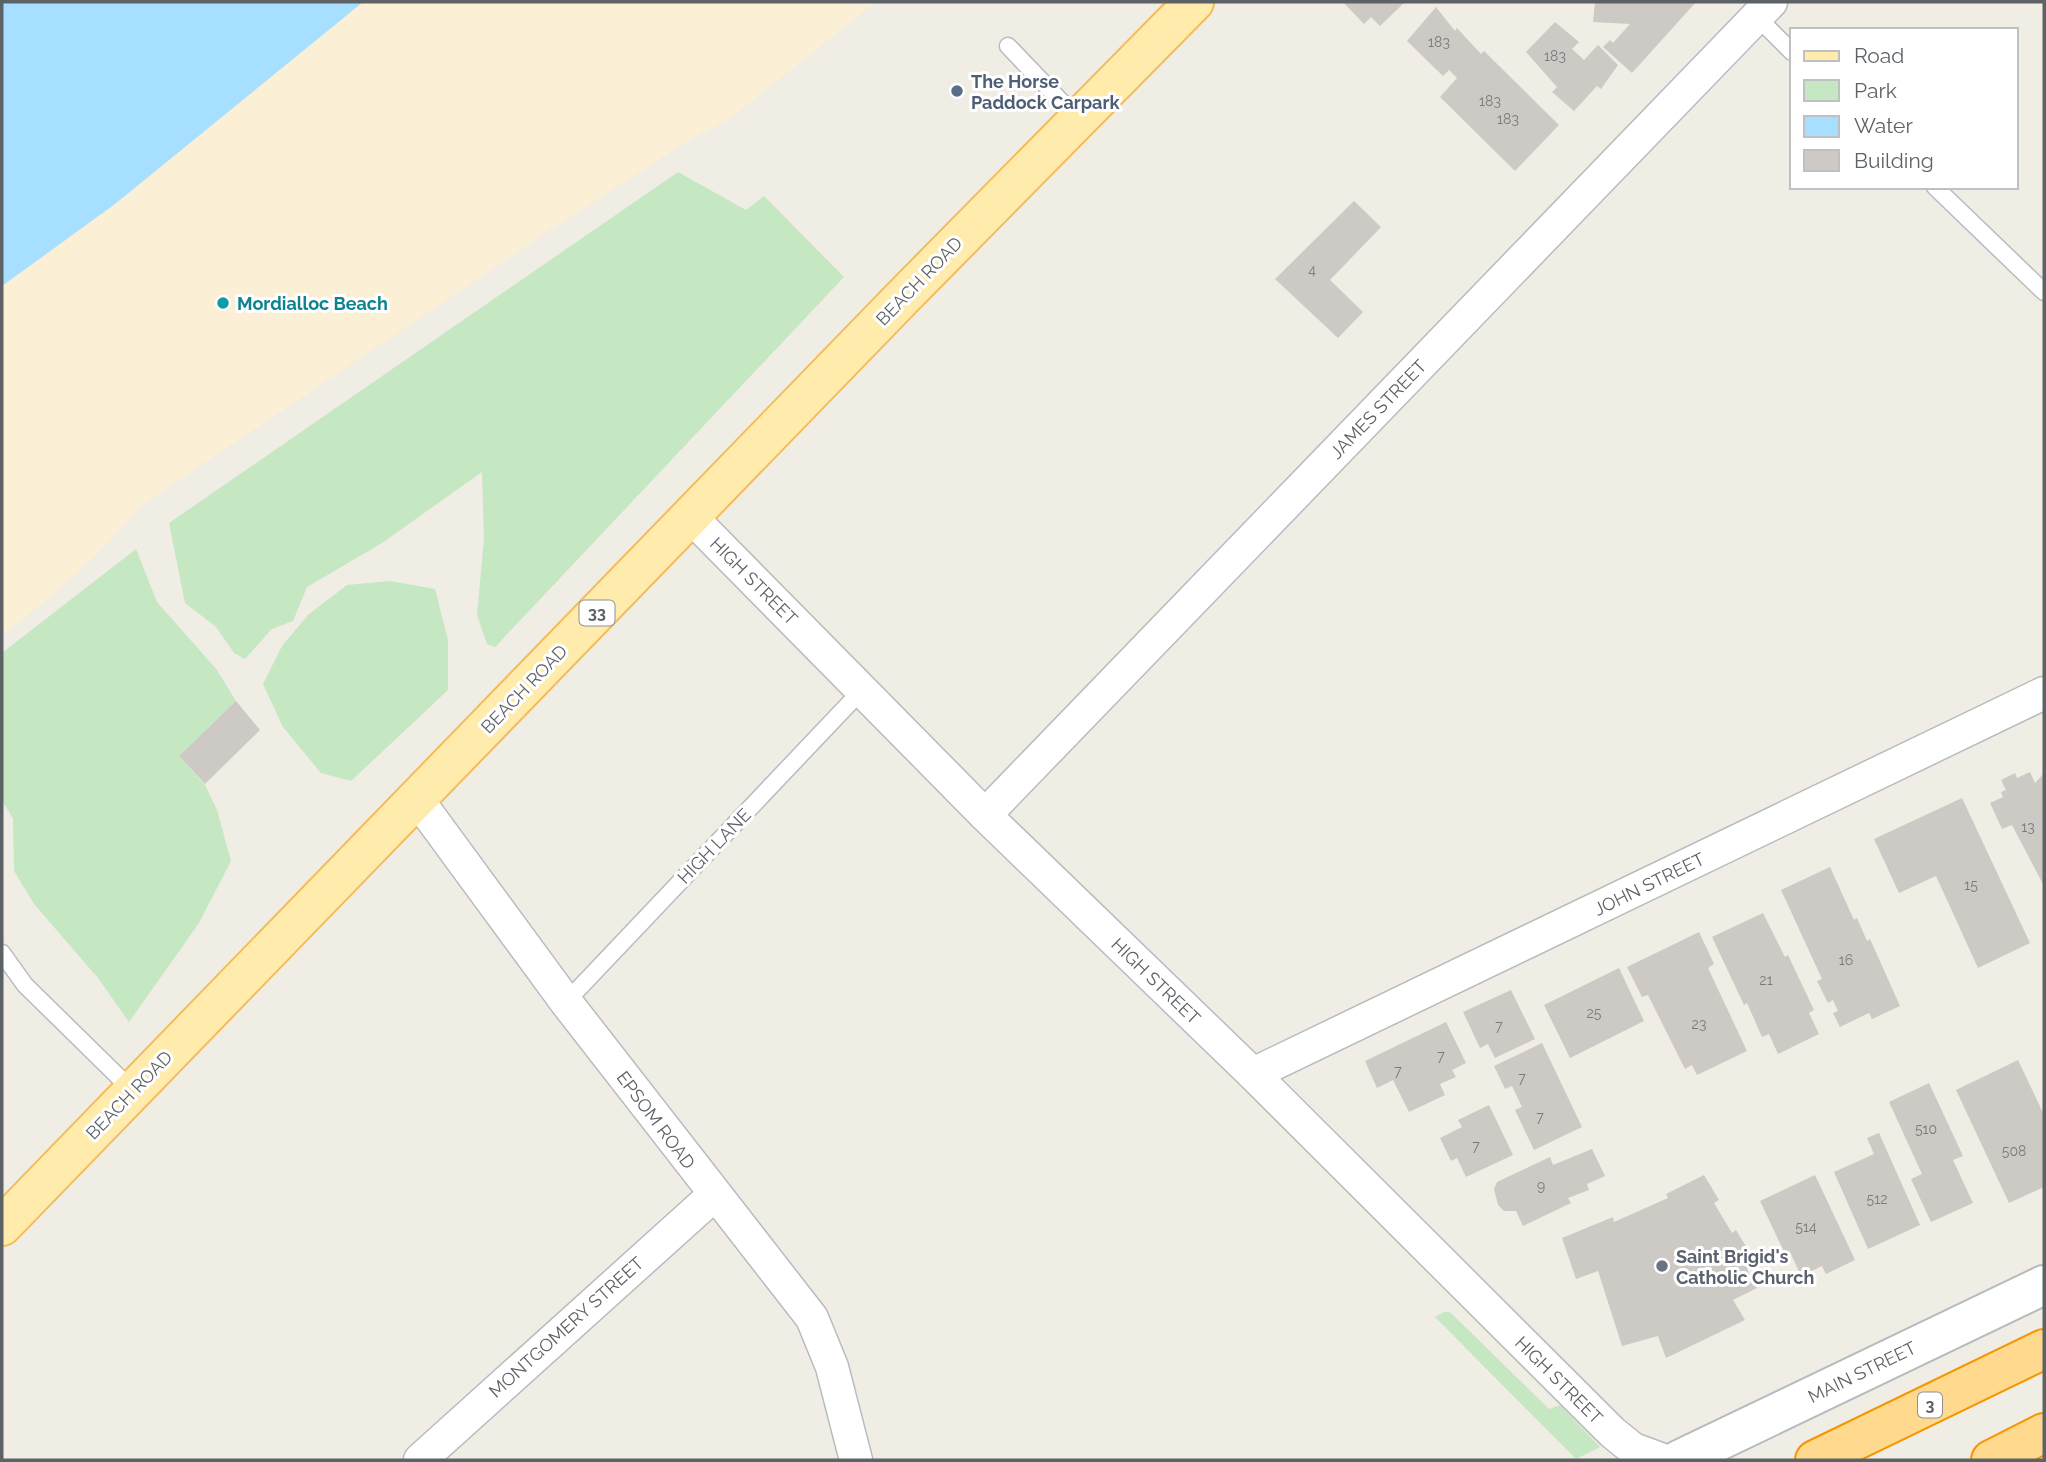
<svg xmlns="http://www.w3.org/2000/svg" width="2046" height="1462" font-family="Raleway,sans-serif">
	<rect width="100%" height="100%" fill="#f0ede5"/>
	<!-- green -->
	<g fill="#c5e7c2">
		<path d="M678,172L746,210L764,196L844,277L495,647L487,644L477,615L484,539L482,472L382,543L307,587L293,621L272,629L245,659L234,653L216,627L185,603L169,523Z"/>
		<path d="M136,549L157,602L217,670L236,701L179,756L205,785L217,810L231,861L199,923L129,1022L98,978L34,904L14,871L13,819L2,800V653Z"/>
		<path d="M390,581L435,589L448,640V690L351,781L321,773L283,727L263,684L282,646L308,615L347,585Z"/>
		<path d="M1444,1312H1450L1549,1409L1560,1405L1600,1447L1576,1459L1435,1317Z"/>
	</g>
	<!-- sand -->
	<path fill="#fbefd5" d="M363,2H876L729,119L694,137L553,228L142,505C100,554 54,596 2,635V286L115,204Z"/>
	<!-- water -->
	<path fill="#a6dfff" d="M2,2H363L115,204L2,286Z"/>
	<!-- building -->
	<g fill="#cdc9c5">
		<path d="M1343,2H1405L1380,26L1371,17L1364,24Z"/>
		<path d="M1595,2H1696L1632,73L1603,47L1610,40L1613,43L1630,24L1593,22Z"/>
		<path d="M1436,7L1455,31L1457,28L1481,54L1484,51L1559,125L1515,171L1440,97L1457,78L1449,70L1443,76L1407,41Z"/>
		<path d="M1555,22L1579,42L1572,49L1584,60L1598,45L1618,65L1601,89L1597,86L1574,111L1552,92L1557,87L1526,52Z"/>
		<path d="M1354,201L1381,227L1330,280L1363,312L1338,338L1275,279Z"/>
		<path d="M236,701L260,730L205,784L179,756Z"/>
		<path d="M2030,772L2035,783L2044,773V886L2012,825L2002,829L1990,803L2003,797L2001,792L2006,790L2001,780L2015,773L2017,778Z"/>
		<path d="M1962,798L2030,943L1978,968L1936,876L1899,893L1874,839Z"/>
		<path d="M1830,867L1854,920L1857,918L1867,941L1870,939L1900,1006L1872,1019L1869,1013L1840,1027L1833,1013L1838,1011L1833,1000L1828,1003L1817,981L1822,979L1781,890Z"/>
		<path d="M1763,913L1785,957L1788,955L1814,1010L1809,1013L1819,1034L1778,1054L1769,1034L1762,1037L1747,1003L1744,1005L1712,937Z"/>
		<path d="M1699,932L1714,964L1708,968L1747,1051L1697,1075L1692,1065L1685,1069L1648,995L1642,997L1627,967Z"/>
		<path d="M1619,968L1644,1021L1570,1058L1544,1005Z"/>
		<path d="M1511,990L1535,1039L1495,1058L1488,1044L1480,1048L1463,1012Z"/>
		<path d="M1446,1022L1466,1063L1452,1070L1456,1077L1440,1084L1445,1095L1409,1112L1393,1080L1377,1088L1365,1061Z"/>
		<path d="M1542,1043L1582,1127L1534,1150L1515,1110L1522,1107L1512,1086L1505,1089L1494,1066Z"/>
		<path d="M2018,1060L2044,1115V1187L2009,1203L1956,1090Z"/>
		<path d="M1929,1083L1963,1156L1953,1160L1973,1203L1931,1222L1911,1179L1922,1174L1889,1102Z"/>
		<path d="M1489,1105L1513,1155L1466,1177L1457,1158L1451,1161L1440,1138L1462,1127L1458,1120Z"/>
		<path d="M1879,1133L1920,1225L1868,1249L1834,1172L1874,1154L1867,1138Z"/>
		<path d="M1592,1149L1605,1176L1587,1184L1589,1190L1568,1198L1571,1203L1523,1226L1516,1211H1504L1498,1205L1494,1189L1497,1182L1550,1157L1553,1165Z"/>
		<path d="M1704,1175L1719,1200L1714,1203L1732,1233L1736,1230L1756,1263L1747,1269L1757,1288L1733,1300L1745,1320L1666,1358L1658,1336L1622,1346L1598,1271L1576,1279L1562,1238L1613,1217L1614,1222L1668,1198L1666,1194Z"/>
		<path d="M1815,1175L1855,1260L1826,1274L1822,1266L1801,1276L1791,1254L1786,1256L1760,1201Z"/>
	</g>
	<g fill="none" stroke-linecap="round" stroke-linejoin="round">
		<!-- lane casing -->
		<g stroke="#b8bbbf" stroke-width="19">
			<g id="lane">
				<path d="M1758,18L1792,52"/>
				<path d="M1008,46L1078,119"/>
				<path d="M1935,187L2044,292"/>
				<path d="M2,953L25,985L133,1091"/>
				<path d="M566,1002L862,690"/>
			</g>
		</g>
		<!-- street casing -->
		<g stroke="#b8bbbf" stroke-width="35">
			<g id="street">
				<path d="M691,517L985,815L1253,1074L1612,1432L1633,1449L1663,1460"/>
				<path d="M417,799L566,1002L812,1318L832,1367L856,1460"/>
				<path d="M985,815L1771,2"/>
				<path d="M1253,1074L2044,693"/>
				<path d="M420,1460L714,1195"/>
			</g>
		</g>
		<!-- secondary casing -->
		<g stroke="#b7bbbf" stroke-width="42">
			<path id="secondary" d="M1679,1460L2044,1285"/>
		</g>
		<!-- primary casing -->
		<g stroke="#f4bc5b" stroke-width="42">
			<path id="primary" d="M2,1226L903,297L1194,2"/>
		</g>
		<!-- highway casing -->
		<g stroke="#f59500" stroke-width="42">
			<g id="highway">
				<path d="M1815,1460L2044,1349"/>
				<path d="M1991,1460L2044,1433"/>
			</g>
		</g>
		<!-- lane -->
		<use href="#lane" stroke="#fff" stroke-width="16"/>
		<!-- street -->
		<use href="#street" stroke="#fff" stroke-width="32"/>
		<!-- secondary -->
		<use href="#secondary" stroke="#fff" stroke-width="38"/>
		<!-- primary -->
		<use href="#primary" stroke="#ffebab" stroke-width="38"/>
		<!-- highway -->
		<use href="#highway" stroke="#fed98e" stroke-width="38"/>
	</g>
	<!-- markers -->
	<circle fill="#5c6f8a" stroke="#fff" stroke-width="2.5" cx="957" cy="91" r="7"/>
	<circle fill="#0f9aa8" stroke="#fff" stroke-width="2.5" cx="223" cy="303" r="7"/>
	<circle fill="#6b7280" stroke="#fff" stroke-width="2.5" cx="1662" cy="1266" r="7"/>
	<g text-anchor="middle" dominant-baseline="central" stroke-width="6" stroke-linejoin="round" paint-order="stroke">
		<!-- number labels -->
		<g font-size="14" fill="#797c7e">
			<text x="1439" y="42">183</text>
			<text x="1555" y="56">183</text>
			<text x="1490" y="101">183</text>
			<text x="1508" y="119">183</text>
			<text x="1312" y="270">4</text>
			<text x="2028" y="827">13</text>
			<text x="1971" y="885">15</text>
			<text x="1846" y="960">16</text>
			<text x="1766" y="980">21</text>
			<text x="1594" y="1013">25</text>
			<text x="1699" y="1024">23</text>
			<text x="1499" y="1026">7</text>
			<text x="1441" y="1056">7</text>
			<text x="1398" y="1071">7</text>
			<text x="1522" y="1078">7</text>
			<text x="1540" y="1117">7</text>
			<text x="1926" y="1129">510</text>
			<text x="1476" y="1146">7</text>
			<text x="2014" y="1151">508</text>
			<text x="1541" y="1186">9</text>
			<text x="1877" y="1199">512</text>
			<text x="1806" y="1227">514</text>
		</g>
		<!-- shield labels -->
		<g fill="#fff" stroke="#8e9194" stroke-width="2">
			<rect x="579.5" y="600.5" width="35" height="25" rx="5"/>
			<rect x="1918" y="1392.5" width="24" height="25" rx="5"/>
		</g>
		<g font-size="16" font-weight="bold" fill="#5d6266">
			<text x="597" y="613">33</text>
			<text x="1930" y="1405">3</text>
		</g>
		<!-- service labels -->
		<g font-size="18" font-weight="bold" fill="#4e5e75" stroke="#fff" text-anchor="start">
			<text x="971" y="81">The Horse<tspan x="971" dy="21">Paddock Carpark</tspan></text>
		</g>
		<!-- street labels -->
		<g font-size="18" fill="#5d6266" stroke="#fff">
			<text transform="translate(919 281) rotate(-46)">BEACH ROAD</text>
			<text transform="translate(1378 409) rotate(-46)">JAMES STREET</text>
			<text transform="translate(754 581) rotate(45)">HIGH STREET</text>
			<text transform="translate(524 689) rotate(-46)">BEACH ROAD</text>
			<text transform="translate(714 846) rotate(-46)">HIGH LANE</text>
			<text transform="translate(1649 884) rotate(-26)">JOHN STREET</text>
			<text transform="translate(1156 981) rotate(44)">HIGH STREET</text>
			<text transform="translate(129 1095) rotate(-46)">BEACH ROAD</text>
			<text transform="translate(656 1120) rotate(53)">EPSOM ROAD</text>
			<text transform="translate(566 1327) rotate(-42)">MONTGOMERY STREET</text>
			<text transform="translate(1862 1372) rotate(-26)">MAIN STREET</text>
			<text transform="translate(1559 1380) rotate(45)">HIGH STREET</text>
		</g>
		<!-- culture labels -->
		<g font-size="18" font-weight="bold" fill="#0d838f" stroke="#fff" text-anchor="start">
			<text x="237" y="303">Mordialloc Beach</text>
		</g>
		<!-- worship labels -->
		<g font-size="18" font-weight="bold" fill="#5b616d" stroke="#fff" text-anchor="start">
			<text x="1676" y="1256">Saint Brigid's<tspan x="1676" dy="21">Catholic Church</tspan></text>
		</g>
	</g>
	<!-- border -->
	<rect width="2046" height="1462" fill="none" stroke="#5d6266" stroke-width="7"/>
	<!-- legend -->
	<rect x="1790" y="28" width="228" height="161" fill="#ffffff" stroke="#bec0c2" stroke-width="2"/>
	<rect x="1804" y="51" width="35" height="10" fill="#ffebab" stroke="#bec0c2" stroke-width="2"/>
	<text x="1854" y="63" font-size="21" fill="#5d6266">Road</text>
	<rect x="1804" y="80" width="35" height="21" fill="#c5e7c2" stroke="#bec0c2" stroke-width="2"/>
	<text x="1854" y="98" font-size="21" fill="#5d6266">Park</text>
	<rect x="1804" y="116" width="35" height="21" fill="#a6dfff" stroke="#bec0c2" stroke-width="2"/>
	<text x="1854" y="133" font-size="21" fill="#5d6266">Water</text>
	<rect x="1804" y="150" width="35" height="21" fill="#cdc9c5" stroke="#bec0c2" stroke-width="2"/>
	<text x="1854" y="168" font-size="21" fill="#5d6266">Building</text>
</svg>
